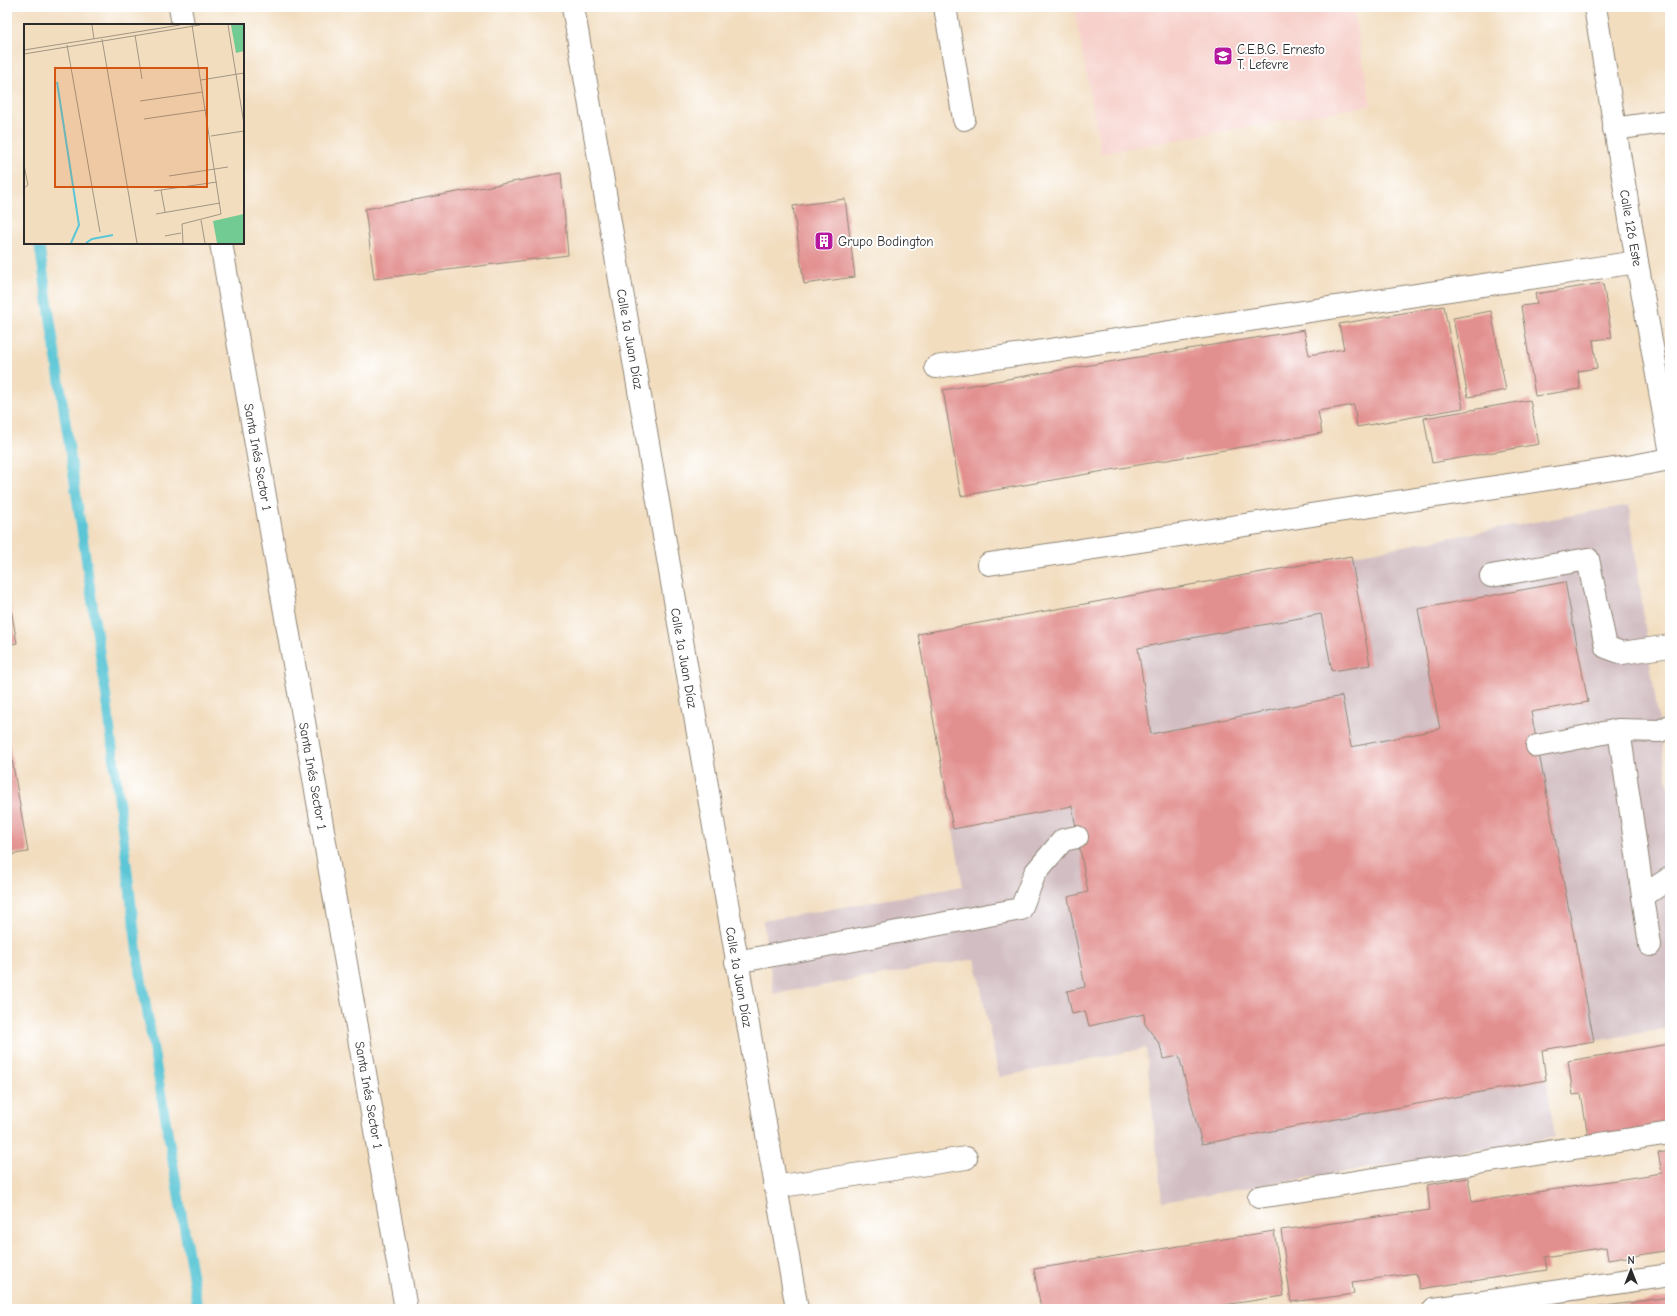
<svg xmlns="http://www.w3.org/2000/svg" width="1677" height="1316" font-family="'Comic Neue',sans-serif">
	<rect width="100%" height="100%" fill="#fff"/>
	<filter id="ink" filterUnits="userSpaceOnUse"><feTurbulence type="fractalNoise" baseFrequency=".025" numOctaves="2"/><feDisplacementMap in="SourceGraphic" scale="8" xChannelSelector="R" yChannelSelector="G"/><feConvolveMatrix kernelMatrix="1 2 1 2 8 2 1 2 1" color-interpolation-filters="sRGB"/></filter>
	<filter id="wash" filterUnits="userSpaceOnUse"><feTurbulence type="fractalNoise" baseFrequency=".012" numOctaves="4" result="noise"/><feDisplacementMap in="SourceGraphic" scale="16" xChannelSelector="R" yChannelSelector="G"/><feGaussianBlur stdDeviation="0.9" result="paint"/><feColorMatrix in="noise" values="0 0 0 0 0 0 0 0 0 0 0 0 0 0 0 0 0 1.4 0 .05"/><feComposite in="paint" operator="in"/></filter>
	<g filter="url(#wash)">
		<rect width="100%" height="100%" fill="#f2ddbf"/>
		<!-- built -->
		<path fill="#f7d0cb" d="M1074,7H1353L1371,105L1101,153Z"/>
		<!-- industrial -->
		<path fill="#d2bec2" d="M1629,505L1648,649L1670,796V1028L1542,1050L1555,1137L1162,1202L1146,1048L999,1077L975,959L774,994L763,921L963,886L918,634Z"/>
		<g fill="none" stroke-linecap="round" stroke-linejoin="round">
			<!-- stream -->
			<path stroke="#5bc6d6" stroke-width="10" d="M39,243L107,702L138,959L198,1309"/>
		</g>
		<g id="blocks">
			<!-- building -->
			<g fill="#e2908f">
				<path d="M561,173L568,255L374,279L365,209Z"/>
				<path d="M845,199L855,277L804,284L793,206Z"/>
				<path d="M1603,283L1612,338L1593,340L1597,368L1578,371L1580,389L1535,396L1521,306L1537,304L1535,294Z"/>
				<path d="M1444,306L1463,408L1357,427L1354,405L1318,411L1322,433L961,496L943,390L1090,365L1304,330L1309,355L1344,349L1339,324Z"/>
				<path d="M1491,311L1506,390L1468,397L1453,318Z"/>
				<path d="M1530,400L1539,444L1432,463L1424,418Z"/>
				<path d="M1351,556L1370,665L1332,671L1321,614L1138,648L1151,734L1342,696L1351,747L1440,729L1418,609L1565,582L1588,702L1531,712L1594,1041L1542,1050L1546,1080L1202,1144L1179,1056L1163,1059L1160,1045L1145,1024L1144,1014L1089,1026L1085,1011L1072,1014L1067,991L1085,987L1068,897L1088,892L1072,806L953,829L918,634Z"/>
				<path d="M7,586L17,643L7,645Z"/>
				<path d="M7,730L28,852L7,855Z"/>
				<path d="M1670,1044V1129L1589,1142L1581,1094L1573,1095L1568,1061Z"/>
				<path d="M1670,1151V1250L1608,1260L1606,1247L1545,1257L1547,1270L1419,1289L1416,1273L1352,1282L1354,1294L1291,1302L1281,1230L1430,1210L1427,1185L1468,1178L1472,1202L1662,1173L1658,1153Z"/>
				<path d="M1274,1231L1284,1296L1197,1309H1041L1034,1269Z"/>
				<path d="M1670,1297V1309H1592V1308Z"/>
			</g>
		</g>
	</g>
	<g filter="url(#ink)">
		<use href="#blocks" fill-opacity="0" stroke="#8e8475" stroke-width="1"/>
		<g fill="none" stroke-linecap="round" stroke-linejoin="round">
			<!-- minor casing -->
			<g stroke="#8e8475" stroke-width="24">
				<g id="minor">
					<path d="M180,7L183,25"/>
					<path d="M573,7L797,1309"/>
					<path d="M945,7L964,119"/>
					<path d="M1595,7L1637,262L1670,448"/>
					<path d="M1614,129L1670,121"/>
					<path d="M221,243L406,1309"/>
					<path d="M936,367L1637,262"/>
					<path d="M989,564L1633,466L1670,459"/>
					<path d="M1491,576L1588,559L1606,647L1622,653L1670,646"/>
					<path d="M1619,730L1650,945"/>
					<path d="M1537,746L1619,730L1660,731L1670,726"/>
					<path d="M1643,896L1670,878"/>
					<path d="M736,962L1021,909L1035,873L1063,840L1077,837"/>
					<path d="M775,1187L966,1158"/>
					<path d="M1259,1197L1670,1133"/>
					<path d="M1434,1309L1670,1275"/>
				</g>
			</g>
			<!-- minor -->
			<use href="#minor" stroke="#fff" stroke-width="22"/>
		</g>
	</g>
	<!-- icons -->
	<defs>
		<g id="school-square" transform="scale(1)"><rect x="-9" y="-9" width="18" height="18" rx="4" fill="#b5179e" stroke="#fff"/><path d="M0-5L7-2L0 1L-7-2ZM-4 1L0 2.5L4 1V4Q0 6-4 4Z" fill="#fff"/></g>
		<g id="building-square" transform="scale(1)"><rect x="-9" y="-9" width="18" height="18" rx="4" fill="#b5179e" stroke="#fff"/><path d="M-4-6H4V6H1V3H-1V6H-4ZM-2.5-4.3h1.7v1.8h-1.7ZM.8-4.3h1.7v1.8H.8ZM-2.5-1h1.7V.8h-1.7ZM.8-1h1.7V.8H.8Z" fill="#fff"/></g>
	</defs>
	<g fill-rule="evenodd">
		<use href="#school-square" x="1223" y="56"/>
		<use href="#building-square" x="824" y="241"/>
	</g>
	<g text-anchor="middle" dominant-baseline="central" stroke-width="4" stroke-linejoin="round" paint-order="stroke">
		<!-- poi labels -->
		<g font-size="13" fill="#2b2b2b" stroke="#fff" text-anchor="start">
			<text x="1237" y="49">C.E.B.G. Ernesto<tspan x="1237" dy="15">T. Lefevre</tspan></text>
			<text x="838" y="241">Grupo Bodington</text>
		</g>
		<!-- street labels -->
		<g font-size="13" fill="#2b2b2b" stroke="#fff">
			<text transform="translate(1631 228) rotate(80)">Calle 126 Este</text>
			<text transform="translate(630 339) rotate(80)">Calle 1a Juan Díaz</text>
			<text transform="translate(258 457) rotate(80)">Santa Inés Sector 1</text>
			<text transform="translate(684 658) rotate(80)">Calle 1a Juan Díaz</text>
			<text transform="translate(313 776) rotate(80)">Santa Inés Sector 1</text>
			<text transform="translate(739 977) rotate(80)">Calle 1a Juan Díaz</text>
			<text transform="translate(369 1095) rotate(80)">Santa Inés Sector 1</text>
		</g>
	</g>
	<!-- overview -->
	<g transform="translate(24 24)">
		<rect width="220" height="220" fill="#f2ddbf"/>
		<path d="M207,1H220V27L212,29ZM220,190V219H193L189,197Z" fill="#71cb92"/>
		<path fill="none" stroke="#5bc6d6" stroke-width="2" d="M33,58L55,201L47,219M62,219L68,215L89,211"/>
		<path fill="none" stroke="#a29684" stroke-width="1" d="M68,1L70,15M204,1L220,100M111,11L118,55M78,15L113,219M43,21L76,208M0,26L156,1M0,30L176,1M177,56L220,49M116,77L179,68M120,95L182,86M187,112L220,107M0,141L4,161L0,164M145,152L204,143M137,166L141,188M130,167L193,158M132,190L196,179M177,196L181,219M141,212L157,209M159,219L158,200L197,190L168,1"/>
		<path fill="#d5540f" fill-opacity="0.15" stroke="#d5540f" stroke-width="2" d="M31,44H183V163H31Z"/>
		<rect width="220" height="220" fill="none" stroke="#2b2b2b" stroke-width="2"/>
	</g>
	<!-- margin -->
	<rect width="1677" height="1316" fill="none" stroke="#fff" stroke-width="24"/>
	<!-- north arrow -->
	<g transform="translate(1631 1270)" stroke="#ffffff" stroke-width="3" paint-order="stroke">
	<path d="M0-3L7 15L0 10L-7 15Z" fill="#2b2b2b"/>
	<text y="-6" font-size="11" font-weight="bold" text-anchor="middle" fill="#2b2b2b">N</text>
	</g>
</svg>
